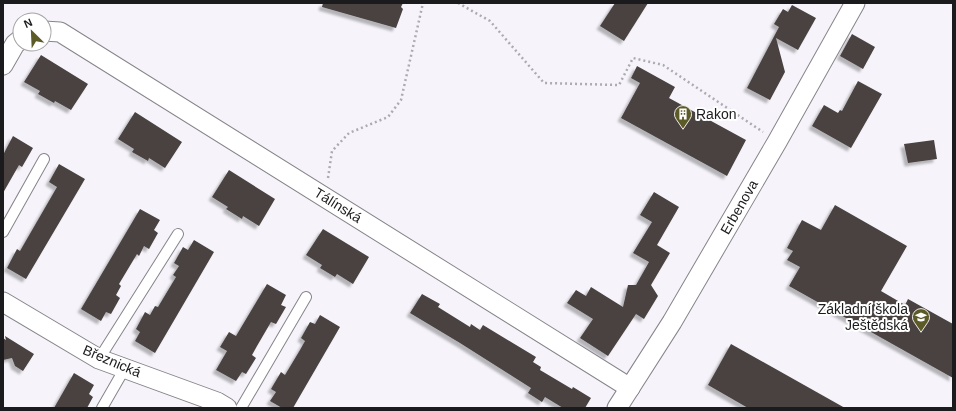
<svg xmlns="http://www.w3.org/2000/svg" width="956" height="411" font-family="Helvetica,sans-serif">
  <defs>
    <filter id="shadow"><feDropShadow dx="-3.5" dy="3.5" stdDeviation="1" flood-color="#0004"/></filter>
  </defs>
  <rect width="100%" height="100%" fill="#f6f4fa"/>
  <g fill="#484340" filter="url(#shadow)">
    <polygon points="323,3 403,3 401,7 403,9 396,28 322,7"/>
    <polygon points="615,3 648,3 624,41 600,26"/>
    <polygon points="792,5 816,18 798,50 776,38 785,72 770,100 747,88 779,27 774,24 783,9 788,12"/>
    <polygon points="852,34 875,47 863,69 840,56"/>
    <polygon points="41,55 88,84 71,110 55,101 54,103 38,94 40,91 24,82"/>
    <polygon points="637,66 675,87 669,98 746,140 727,176 621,118 640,83 631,78"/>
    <polygon points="858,81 882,94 851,148 812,126 824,105 838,113 840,110 842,111"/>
    <polygon points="135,112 182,142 165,168 149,158 148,161 132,152 134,149 118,139"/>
    <polygon points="13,136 33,148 22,167 19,165 3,193 3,155"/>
    <polygon points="934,140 937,159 908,163 904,144"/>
    <polygon points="59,164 85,179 26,279 7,268 17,249 20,251 57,187 49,182"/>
    <polygon points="229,170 275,199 259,226 243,216 242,219 226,209 228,207 212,197"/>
    <polygon points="654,192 679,207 657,245 670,253 651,285 658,296 644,319 636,314 608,356 580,338 593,319 567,303 576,290 586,296 591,287 623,307 628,285 636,285 649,262 633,253 652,222 640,215"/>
    <polygon points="835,205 907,246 881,291 905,305 908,299 953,324 953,378 789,286 800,267 787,260 793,251 787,248 802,220 821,230"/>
    <polygon points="140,209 160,220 154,230 158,233 149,249 144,246 139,256 137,254 119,284 121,286 116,295 120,298 111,314 106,312 101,321 81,309"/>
    <polygon points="323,229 369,257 353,284 337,274 335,277 320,268 322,265 306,255"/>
    <polygon points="194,240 214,252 155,353 135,341 140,332 136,329 145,312 150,315 155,306 158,307 176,277 173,275 179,266 174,263 183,247 188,250"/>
    <polygon points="267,284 286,295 281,305 286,307 276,324 271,322 257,346 252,355 256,358 246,374 242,372 236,381 216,370 227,351 220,347 229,332 236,336"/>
    <polygon points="422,294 440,304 438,307 470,327 471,324 480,330 483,325 536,357 533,362 541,367 540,370 572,389 573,387 591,398 585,408 563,408 545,397 542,402 528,393 531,388 460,343 410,313"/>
    <polygon points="320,315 340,327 293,408 282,408 270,401 276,392 271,389 281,372 285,375 300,350 305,341 301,338 310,322 315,324"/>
    <polygon points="5,336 34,354 23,371 15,366 12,358 3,360 3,338 6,340"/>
    <polygon points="731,344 845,408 748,408 708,385"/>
    <polygon points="74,373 94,385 89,394 93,397 87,408 54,408"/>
  </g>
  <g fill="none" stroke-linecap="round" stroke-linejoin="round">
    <g stroke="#87848a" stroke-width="12">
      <g id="service">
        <polyline points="3,232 44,159"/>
        <polyline points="99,359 178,234"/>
        <polyline points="102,408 125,368"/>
        <polyline points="241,408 306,297"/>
      </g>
    </g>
    <g stroke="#87848a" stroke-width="21">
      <g id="minor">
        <polyline points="44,31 60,32 630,388"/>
        <polyline points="3,65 15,44 20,40"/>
        <polyline points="3,302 99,359 217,402 227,408"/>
        <polyline points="617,408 672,322 777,142 855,3"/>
      </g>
    </g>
    <g stroke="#adabb0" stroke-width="2.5" stroke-dasharray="2 3" stroke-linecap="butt">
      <polyline points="458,3 490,21 544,83 619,85 633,58 663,65 763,132"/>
      <polyline points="328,178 332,151 349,133 388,117 401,100 423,3"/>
    </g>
    <use href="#service" stroke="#fff" stroke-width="10"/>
    <use href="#minor" stroke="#fff" stroke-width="19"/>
  </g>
  <defs>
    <g id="building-pin" transform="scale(0.9)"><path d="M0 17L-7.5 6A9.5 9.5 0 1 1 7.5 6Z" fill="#5c5b28" stroke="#fff"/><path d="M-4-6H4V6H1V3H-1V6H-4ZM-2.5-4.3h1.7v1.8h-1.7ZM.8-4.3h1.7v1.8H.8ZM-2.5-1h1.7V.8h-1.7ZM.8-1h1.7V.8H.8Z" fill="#fff"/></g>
    <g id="school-pin" transform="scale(0.9)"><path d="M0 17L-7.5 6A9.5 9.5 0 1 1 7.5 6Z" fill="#5c5b28" stroke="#fff"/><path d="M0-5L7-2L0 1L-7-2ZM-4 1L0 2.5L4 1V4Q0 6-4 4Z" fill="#fff"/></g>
  </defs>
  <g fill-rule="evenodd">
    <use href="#building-pin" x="683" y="114"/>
    <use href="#school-pin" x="921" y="317"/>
  </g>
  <g text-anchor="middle" stroke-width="4" stroke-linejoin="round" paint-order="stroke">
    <g font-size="14" fill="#1b1a1c" stroke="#fff" text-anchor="start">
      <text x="696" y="119">Rakon</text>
      <text x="908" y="314" text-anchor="end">Základní škola<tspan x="908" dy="16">Ještědská</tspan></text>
    </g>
    <g font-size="14" fill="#1b1a1c" stroke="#fff">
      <text transform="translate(338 205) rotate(32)" y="5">Tálínská</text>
      <text transform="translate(739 207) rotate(-60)" y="5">Erbenova</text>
      <text transform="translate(112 361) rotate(23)" y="5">Březnická</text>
    </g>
  </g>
  <rect width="956" height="411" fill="none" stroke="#1b1a1c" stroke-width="8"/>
  <g transform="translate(32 32) rotate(336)"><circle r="19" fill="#ffffff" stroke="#a4a3a4"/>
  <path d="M0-3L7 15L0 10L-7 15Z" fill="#5c5b28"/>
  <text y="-6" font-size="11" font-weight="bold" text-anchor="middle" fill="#1b1a1c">N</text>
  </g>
</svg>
